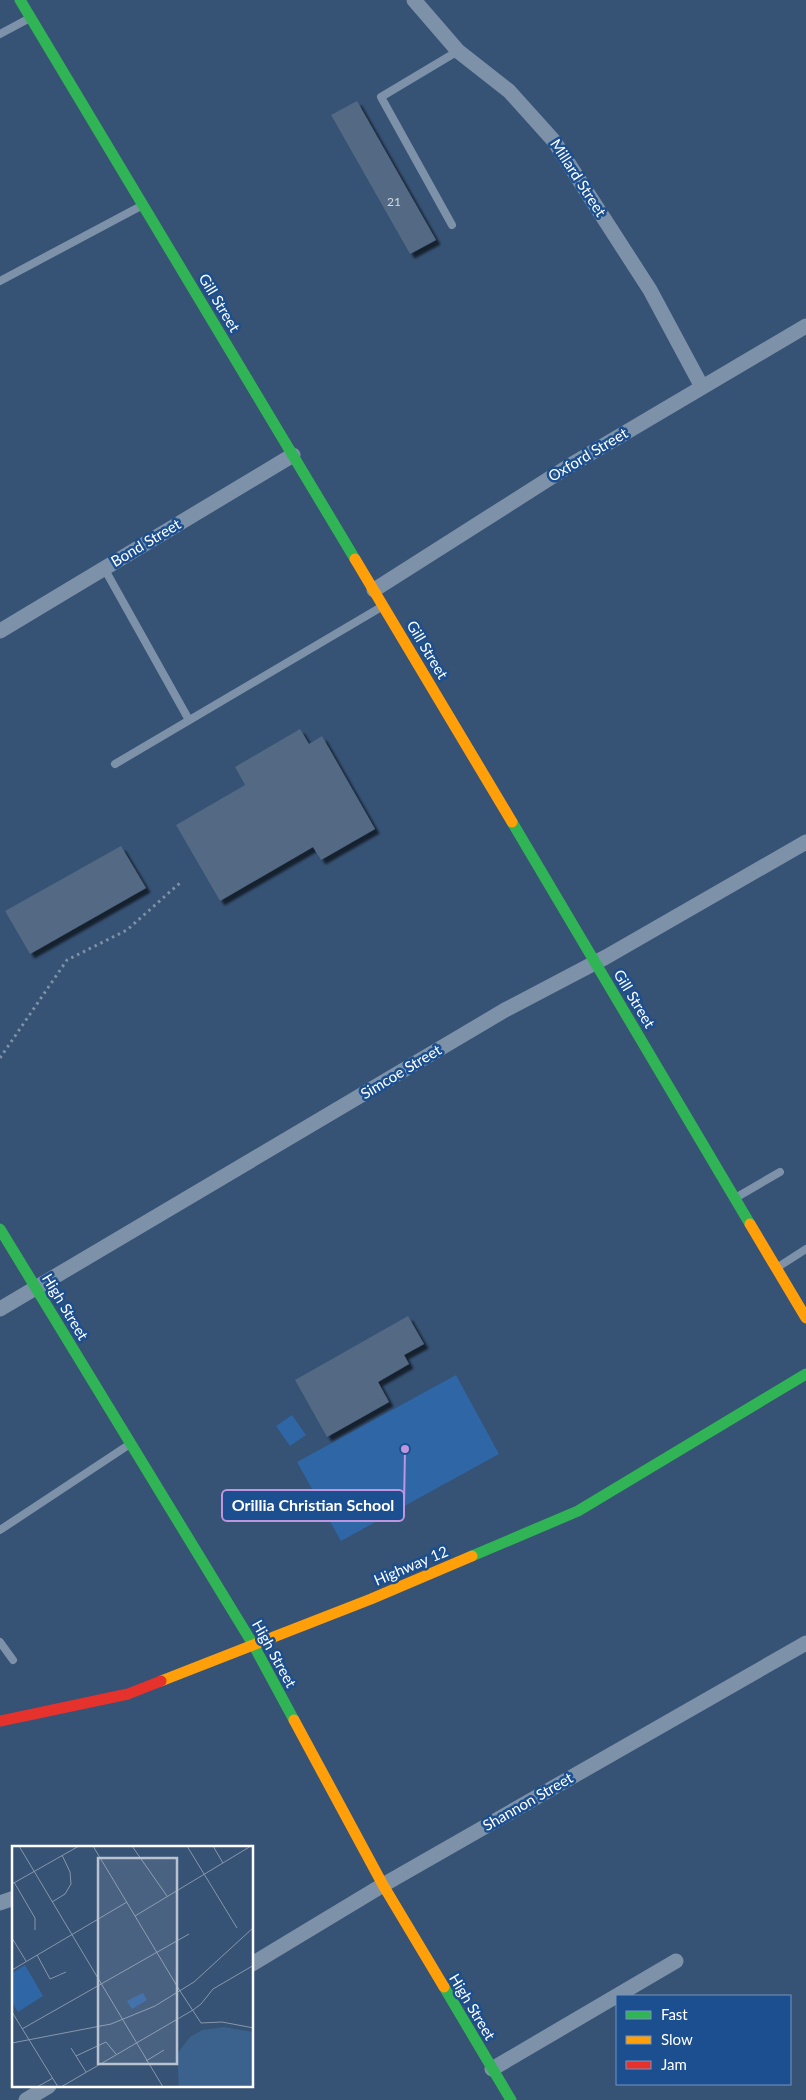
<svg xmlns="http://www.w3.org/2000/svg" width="806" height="2100" font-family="Lato,sans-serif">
  <defs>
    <filter id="shadow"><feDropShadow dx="4.5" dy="4.5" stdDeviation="1" flood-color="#0009"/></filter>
  </defs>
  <rect width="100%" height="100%" fill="#365274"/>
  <g fill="#2f66a5">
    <polygon points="456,1375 499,1454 341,1541 297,1462"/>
    <polygon points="292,1415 306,1435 290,1446 276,1426"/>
  </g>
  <g fill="#526984" filter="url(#shadow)">
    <polygon points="357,101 436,240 410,254 331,115"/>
    <polygon points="300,729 309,744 322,736 375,829 321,860 313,847 220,901 176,825 245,785 235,767"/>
    <polygon points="121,846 146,888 30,954 5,911"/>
    <polygon points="408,1316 424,1344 404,1355 409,1364 378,1382 389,1402 327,1437 295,1380"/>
  </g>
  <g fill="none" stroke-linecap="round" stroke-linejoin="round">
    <polyline stroke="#7d92a8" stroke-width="3" stroke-dasharray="2.5 4" stroke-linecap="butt" points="0,1058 67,960 127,930 181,882"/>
    <g stroke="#7d92a8" stroke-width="8">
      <polyline points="0,34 28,19"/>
      <polyline points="452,225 381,97 458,51"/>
      <polyline points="0,281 141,206"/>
      <polyline points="104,568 189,720"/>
      <polyline points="115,764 383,606"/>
      <polyline points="737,1197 780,1172"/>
      <polyline points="778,1267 806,1249"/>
      <polyline points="0,1530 130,1444"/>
      <polyline points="0,1642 13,1660"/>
    </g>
    <g stroke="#7d92a8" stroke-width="15">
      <polyline points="414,0 458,51 509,91 554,141 650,290 702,387"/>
      <polyline points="374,590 569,466 806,326"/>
      <polyline points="0,631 293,455"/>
      <polyline points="0,1309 505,1010 606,957 806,842"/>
      <polyline points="0,1903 14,1898"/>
      <polyline points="252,1964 383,1885 806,1643"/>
      <polyline points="492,2069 676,1961"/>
      <polyline points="26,2100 49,2086"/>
    </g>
    <g stroke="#30b455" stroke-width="11">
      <polyline points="20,0 355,559"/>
      <polyline points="512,822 750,1224"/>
      <polyline points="0,1229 254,1646 294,1720"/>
      <polyline points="472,1556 578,1511 806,1374"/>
      <polyline points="444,1987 511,2100"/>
    </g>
    <g stroke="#ff9f0a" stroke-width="11">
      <polyline points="355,559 512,822"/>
      <polyline points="750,1224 806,1318"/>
      <polyline points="161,1681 371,1599 472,1556"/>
      <polyline points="294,1720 383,1885 444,1987"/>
    </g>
    <polyline stroke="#e5322d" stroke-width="11" points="0,1721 128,1694 161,1681"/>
  </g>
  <g text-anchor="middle" stroke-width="5" stroke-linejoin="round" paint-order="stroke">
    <g font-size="12" fill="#d4dae0">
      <text x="394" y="206">21</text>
    </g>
    <g font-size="15" fill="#fff" stroke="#1b4f8f">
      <text transform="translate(578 178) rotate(57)" y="5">Millard Street</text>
      <text transform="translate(219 303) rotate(59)" y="5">Gill Street</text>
      <text transform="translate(588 455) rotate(-31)" y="5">Oxford Street</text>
      <text transform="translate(146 543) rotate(-31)" y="5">Bond Street</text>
      <text transform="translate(427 650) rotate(59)" y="5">Gill Street</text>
      <text transform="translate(634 999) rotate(59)" y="5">Gill Street</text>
      <text transform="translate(401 1072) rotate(-31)" y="5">Simcoe Street</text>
      <text transform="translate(65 1307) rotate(59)" y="5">High Street</text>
      <text transform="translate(411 1566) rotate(-23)" y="5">Highway 12</text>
      <text transform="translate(274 1654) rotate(61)" y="5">High Street</text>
      <text transform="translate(528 1802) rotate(-30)" y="5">Shannon Street</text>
      <text transform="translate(472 2007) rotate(59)" y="5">High Street</text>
    </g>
  </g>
  <g transform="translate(12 1846)">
    <rect width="241" height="241" fill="#365274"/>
    <path d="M13 119 31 150 6 166 0 156V127ZM131 147 135 154 120 163 115 155Z" fill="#2f66a5"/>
    <path d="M212 181 241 186V241H167L165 208 178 191 190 184Z" fill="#3b618d"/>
    <path fill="none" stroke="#8697ac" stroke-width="1" d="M7 0 151 241M81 0 168 145M120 0 155 50M175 0 225 82M201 0 211 17M2 36 23 72V84M0 38 67 0M40 56 53 48 59 38 58 26 50 9M123 70 239 0M0 92 14 115M25 109 38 133 54 126M0 124 115 56M168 145 189 177 210 176 242 182M0 166 46 241M10 183 177 88M0 197 99 178 143 160 182 136 242 81M59 202 74 226M64 210 94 196 104 208M134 215 152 204M25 241 41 232M49 241 181 164 189 158 201 143 242 119"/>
    <path fill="#b9c2ce" fill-opacity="0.15" stroke="#b9c2ce" stroke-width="2.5" d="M86 12H165V218H86Z"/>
    <rect width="241" height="241" fill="none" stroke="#fff" stroke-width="2.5"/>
  </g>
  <path fill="none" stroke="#bd96df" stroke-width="2" d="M405 1449L404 1506"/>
  <circle fill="#bd96df" stroke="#1b4f8f" stroke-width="2" cx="405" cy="1449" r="5"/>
  <rect fill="#1b4f8f" stroke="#bd96df" stroke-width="2" x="222" y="1490" width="182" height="31" rx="5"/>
  <g font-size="16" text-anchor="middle" font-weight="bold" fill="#fff">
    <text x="313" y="1511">Orillia Christian School</text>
  </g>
  <rect x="616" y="1995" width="175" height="90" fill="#1b4f8f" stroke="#7695bc"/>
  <rect x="626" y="2011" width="25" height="8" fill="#30b455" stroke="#7695bc"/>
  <text x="661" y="2020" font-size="15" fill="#ffffff">Fast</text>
  <rect x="626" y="2036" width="25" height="8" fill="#ff9f0a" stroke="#7695bc"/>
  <text x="661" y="2045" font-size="15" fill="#ffffff">Slow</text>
  <rect x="626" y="2061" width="25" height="8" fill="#e5322d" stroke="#7695bc"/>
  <text x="661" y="2070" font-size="15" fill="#ffffff">Jam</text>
</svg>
